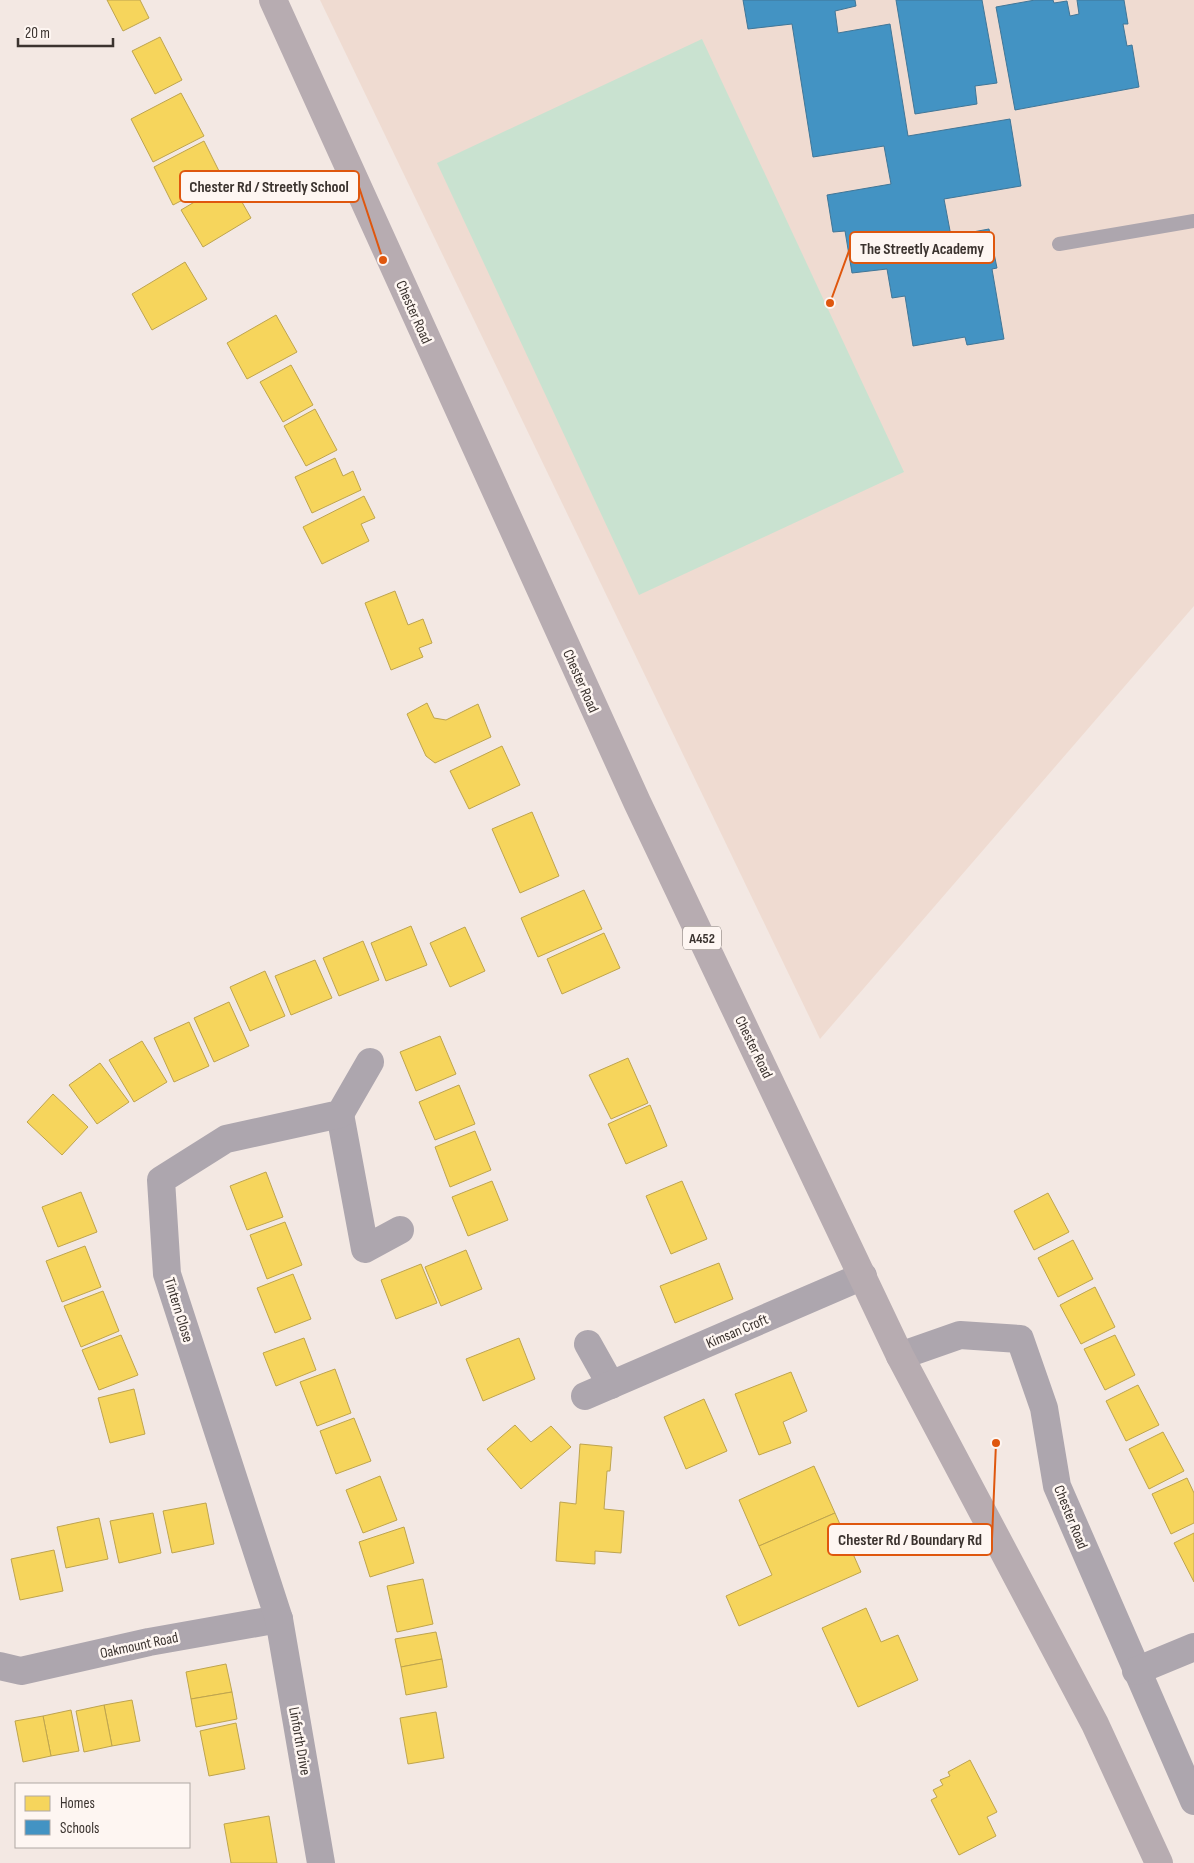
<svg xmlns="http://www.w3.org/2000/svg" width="1194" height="1863" font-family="'Sofia Sans Condensed',sans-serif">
  <rect width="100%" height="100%" fill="#f3e8e3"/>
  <polygon fill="#efdbd1" points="320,0 1194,0 1194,606 820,1039"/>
  <polygon fill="#c9e2d0" points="702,39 904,472 639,595 437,163"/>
  <g fill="#f6d55c" stroke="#bea44e">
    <polygon points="107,0 140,0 149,18 123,31"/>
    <polygon points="160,37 182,80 155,94 132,51"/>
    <polygon points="181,93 204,136 153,162 131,119"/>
    <polygon points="204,141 223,179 173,205 154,167"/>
    <polygon points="230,181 251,218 203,247 181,210"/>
    <polygon points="185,262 207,299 152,330 132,294"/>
    <polygon points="276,315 297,352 247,379 227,343"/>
    <polygon points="291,365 313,405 283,422 260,382"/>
    <polygon points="315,409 337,450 306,466 284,426"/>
    <polygon points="335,458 343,476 353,471 361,490 312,513 295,477"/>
    <polygon points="364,496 375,518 361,524 369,541 322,564 303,527"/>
    <polygon points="395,591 408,625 423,619 432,643 419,648 423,657 391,670 365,603"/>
    <polygon points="427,703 434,718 446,720 478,704 491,737 435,763 426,756 407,714"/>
    <polygon points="502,746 520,785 469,809 450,771"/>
    <polygon points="532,812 559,876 520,893 492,829"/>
    <polygon points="584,890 602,929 538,957 521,918"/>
    <polygon points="411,926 427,965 386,981 371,943"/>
    <polygon points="465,927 485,971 450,987 430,943"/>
    <polygon points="604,933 620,968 562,994 547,959"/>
    <polygon points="363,941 379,980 339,996 323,958"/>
    <polygon points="315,960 332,998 291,1015 275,976"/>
    <polygon points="265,971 285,1016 250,1031 230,987"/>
    <polygon points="229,1002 249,1046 214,1062 194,1018"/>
    <polygon points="189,1022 209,1066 174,1082 154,1038"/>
    <polygon points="440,1036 456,1074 416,1091 400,1052"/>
    <polygon points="142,1041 167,1082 134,1102 109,1060"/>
    <polygon points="628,1058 648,1103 611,1119 589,1075"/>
    <polygon points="100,1063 129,1102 97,1124 69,1085"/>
    <polygon points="459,1085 475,1124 435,1140 419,1102"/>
    <polygon points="53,1094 88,1127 62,1155 27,1122"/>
    <polygon points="650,1105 667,1146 626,1164 608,1124"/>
    <polygon points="475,1131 491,1170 450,1187 435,1147"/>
    <polygon points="266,1172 283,1217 247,1230 230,1186"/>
    <polygon points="492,1181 508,1220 468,1236 452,1197"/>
    <polygon points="682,1181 707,1239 671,1254 646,1196"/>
    <polygon points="81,1192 97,1232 58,1247 42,1207"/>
    <polygon points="1048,1193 1069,1232 1034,1250 1014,1211"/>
    <polygon points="285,1222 302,1265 267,1279 250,1235"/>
    <polygon points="1073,1240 1093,1279 1058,1297 1038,1258"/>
    <polygon points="85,1246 101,1287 62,1302 46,1261"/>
    <polygon points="466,1250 482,1289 441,1306 425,1267"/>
    <polygon points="719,1263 733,1299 675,1323 660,1286"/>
    <polygon points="421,1264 437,1303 396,1319 381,1280"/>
    <polygon points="293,1274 311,1319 275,1333 257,1288"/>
    <polygon points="1095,1287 1115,1327 1081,1344 1060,1305"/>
    <polygon points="103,1291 119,1331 81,1347 64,1306"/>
    <polygon points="121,1335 138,1375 99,1390 82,1350"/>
    <polygon points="1115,1335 1135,1375 1105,1390 1084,1349"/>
    <polygon points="304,1338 316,1370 276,1386 263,1353"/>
    <polygon points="519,1338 535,1379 483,1401 466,1359"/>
    <polygon points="335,1369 351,1413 317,1426 300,1382"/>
    <polygon points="791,1372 807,1411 783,1422 791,1443 759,1455 735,1394"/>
    <polygon points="1138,1385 1159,1425 1126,1441 1106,1401"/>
    <polygon points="134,1389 145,1434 110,1443 98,1398"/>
    <polygon points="704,1399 727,1451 686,1469 664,1417"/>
    <polygon points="354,1418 371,1461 336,1474 320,1431"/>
    <polygon points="515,1425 531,1442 551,1426 571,1447 521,1489 487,1449"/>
    <polygon points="1163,1432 1184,1471 1149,1489 1129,1449"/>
    <polygon points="580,1444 612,1447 610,1471 607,1471 604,1509 624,1511 621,1553 595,1551 595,1564 556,1561 560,1502 576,1504"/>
    <polygon points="814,1466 835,1513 759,1546 739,1500"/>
    <polygon points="380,1476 397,1520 363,1533 346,1490"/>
    <polygon points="1187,1478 1194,1493 1194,1523 1171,1534 1152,1494"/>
    <polygon points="206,1503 214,1544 172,1553 163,1511"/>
    <polygon points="153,1513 161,1553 119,1563 110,1521"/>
    <polygon points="835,1513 861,1572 739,1626 726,1596 772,1575 759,1546"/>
    <polygon points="99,1518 108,1559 66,1568 57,1527"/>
    <polygon points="404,1527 414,1563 370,1577 359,1542"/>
    <polygon points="1194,1533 1194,1582 1174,1543"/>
    <polygon points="54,1550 63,1591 20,1600 11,1559"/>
    <polygon points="423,1579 433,1624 397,1632 387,1586"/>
    <polygon points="866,1608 881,1642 898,1635 918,1680 858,1707 822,1628"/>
    <polygon points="436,1632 442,1659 401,1667 395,1639"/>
    <polygon points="442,1659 447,1687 406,1695 401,1667"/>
    <polygon points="226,1664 232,1692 191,1699 186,1672"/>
    <polygon points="232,1692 237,1719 196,1727 191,1699"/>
    <polygon points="132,1700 140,1741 112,1746 104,1705"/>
    <polygon points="104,1705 112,1746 84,1752 76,1711"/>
    <polygon points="71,1710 79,1751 51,1756 43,1716"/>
    <polygon points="436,1712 444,1758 408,1764 400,1718"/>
    <polygon points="43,1716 51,1756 23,1762 15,1721"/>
    <polygon points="236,1723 245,1769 209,1776 200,1731"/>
    <polygon points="970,1760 997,1812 987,1817 996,1836 959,1855 931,1800 937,1797 933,1790 943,1785 940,1780 950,1776 948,1772"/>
    <polygon points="269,1816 277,1863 231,1863 224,1824"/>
  </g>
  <g fill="#4393c3" stroke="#417697">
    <polygon points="743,0 855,0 856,6 835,11 838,33 890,24 908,136 1010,119 1021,186 944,199 951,236 989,229 997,268 992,269 1004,339 967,345 965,337 913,346 905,296 892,298 887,269 852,273 845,231 833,232 827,195 891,184 884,146 813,157 792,24 748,29"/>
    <polygon points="896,0 982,0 997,83 975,86 977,104 915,114"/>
    <polygon points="1035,0 1053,0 1054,3 1067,1 1070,16 1079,14 1077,0 1124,0 1128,24 1123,24 1127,46 1132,45 1139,87 1015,110 996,7"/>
  </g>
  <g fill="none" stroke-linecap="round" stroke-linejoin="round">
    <polyline stroke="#ada6ae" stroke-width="14" points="1059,244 1194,221"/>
    <g stroke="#ada6ae" stroke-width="28">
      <polyline points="340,1114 365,1249 400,1230"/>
      <polyline points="588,1344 611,1385"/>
      <polyline points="900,1356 960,1335 1020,1339 1044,1408 1057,1486 1194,1801"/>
      <polyline points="585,1396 863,1276"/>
      <polyline points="0,1666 21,1671 149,1642 279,1619"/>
      <polyline points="1136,1671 1194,1647"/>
      <polyline points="321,1863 279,1619 167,1274 161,1180 226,1139 340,1114 370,1062"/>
    </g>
    <polyline stroke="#b7acb1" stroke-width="28" points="273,0 637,802 900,1356 1095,1724 1159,1863"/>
  </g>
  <g text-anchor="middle" stroke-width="5" stroke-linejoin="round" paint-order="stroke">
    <rect fill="#fef6f2" stroke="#766e6a" stroke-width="1" x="683" y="926.5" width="38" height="23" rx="4"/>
    <g font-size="14" font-weight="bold" fill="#3b332f">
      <text x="702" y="943">A452</text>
    </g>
    <g font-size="15" fill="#3b332f" stroke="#fef6f2">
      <text transform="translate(414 312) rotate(66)" y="5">Chester Road</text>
      <text transform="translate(581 681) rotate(66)" y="5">Chester Road</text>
      <text transform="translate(754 1047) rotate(64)" y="5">Chester Road</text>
      <text transform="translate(179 1310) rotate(73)" y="5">Tintern Close</text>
      <text transform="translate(737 1331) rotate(-23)" y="5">Kimsan Croft</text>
      <text transform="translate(1071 1517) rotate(68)" y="5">Chester Road</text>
      <text transform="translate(139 1645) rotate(-12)" y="5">Oakmount Road</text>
      <text transform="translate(300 1741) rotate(80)" y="5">Linforth Drive</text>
    </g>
  </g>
  <path fill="none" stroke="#df570e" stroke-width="2" d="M383 260L359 187M830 303L850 248M996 1443L992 1539"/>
  <g fill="#df570e" stroke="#fef6f2" stroke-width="2">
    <circle cx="383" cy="260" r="5"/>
    <circle cx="830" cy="303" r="5"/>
    <circle cx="996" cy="1443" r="5"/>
  </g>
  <g fill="#fef6f2" stroke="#df570e" stroke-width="2">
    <rect x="180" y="171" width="179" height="31" rx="5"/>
    <rect x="850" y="232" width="144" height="31" rx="5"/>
    <rect x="828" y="1524" width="164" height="31" rx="5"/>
  </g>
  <g font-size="16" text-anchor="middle" font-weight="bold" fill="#3b332f">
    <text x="269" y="192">Chester Rd / Streetly School</text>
    <text x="922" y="254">The Streetly Academy</text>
    <text x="910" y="1545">Chester Rd / Boundary Rd</text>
  </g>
  <rect x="15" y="1783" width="175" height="65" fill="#fef6f2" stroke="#b0a8a4"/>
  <rect x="25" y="1796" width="25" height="15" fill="#f6d55c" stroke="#b0a8a4"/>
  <text x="60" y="1808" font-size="15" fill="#3b332f">Homes</text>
  <rect x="25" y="1820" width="25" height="15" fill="#4393c3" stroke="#b0a8a4"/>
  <text x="60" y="1833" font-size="15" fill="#3b332f">Schools</text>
  <path d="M18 38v8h95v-8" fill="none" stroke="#3b332f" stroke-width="2.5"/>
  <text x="25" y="38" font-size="15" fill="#3b332f" stroke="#fef6f2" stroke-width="4" paint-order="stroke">20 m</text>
</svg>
